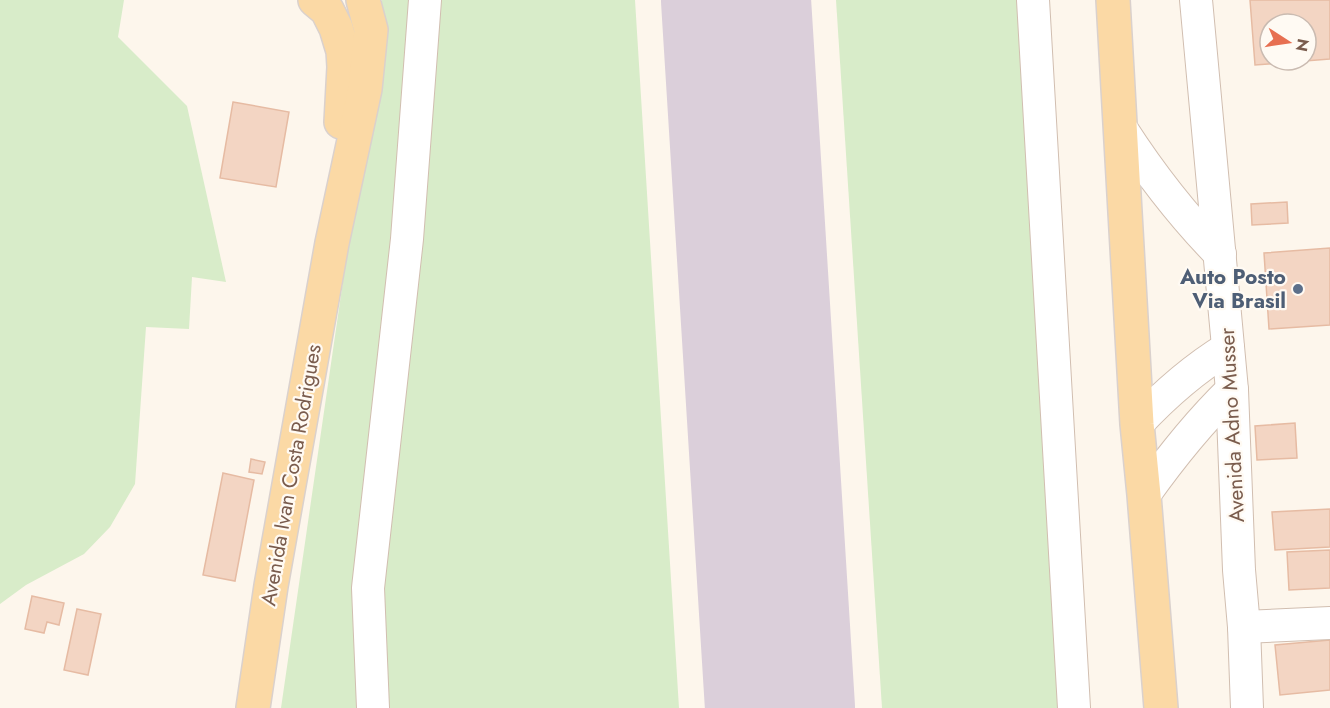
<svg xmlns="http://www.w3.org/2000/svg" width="1330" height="708" font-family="Jost,sans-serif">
  <rect width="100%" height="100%" fill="#fdf6ec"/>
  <g fill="#d8ecc9">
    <polygon points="0,0 124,0 118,37 187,106 226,282 192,277 189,329 146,327 135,484 110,527 84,554 26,585 0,604"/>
    <polygon points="382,0 635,0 679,708 281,708 362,150"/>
    <polygon points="836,0 1042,0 1090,708 882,708"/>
  </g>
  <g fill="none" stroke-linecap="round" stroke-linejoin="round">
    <polyline stroke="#dbcfda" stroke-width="150" points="736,0 780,708"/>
  </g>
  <g fill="#f3d5c3" stroke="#e6bba3" stroke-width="1.5" fill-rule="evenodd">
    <path d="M1250 0H1330V59L1255 65ZM1270 24H1306V60H1270Z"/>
    <polygon points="233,102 289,112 276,187 220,178"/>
    <polygon points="1287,202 1288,223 1252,225 1251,204"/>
    <polygon points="1330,248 1330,325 1269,329 1264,253"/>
    <polygon points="1295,423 1297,458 1257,460 1255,426"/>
    <polygon points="251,459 265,462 262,474 249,472"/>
    <polygon points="223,473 254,480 235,581 203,575"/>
    <polygon points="1330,509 1330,547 1275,550 1272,512"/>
    <polygon points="1330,550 1330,588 1289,590 1287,552"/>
    <polygon points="32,596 64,603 59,625 47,622 44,633 25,629"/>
    <polygon points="77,609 101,614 88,675 64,670"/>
    <polygon points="1330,640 1330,690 1280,695 1275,645"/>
  </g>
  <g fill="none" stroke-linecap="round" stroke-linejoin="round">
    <g stroke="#d1beb0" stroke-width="34">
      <g id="minor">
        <polyline points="1033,0 1074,708"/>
        <polyline points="1196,0 1232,390 1239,570 1244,627 1247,708"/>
        <path d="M1122 130C1151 175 1183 216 1220 254"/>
        <path d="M1137 424C1165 394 1192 370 1228 348"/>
        <path d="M1144 495C1171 457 1199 422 1232 390"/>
        <polyline points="1244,627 1330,623"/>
        <polyline points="373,708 368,588 407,239 425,0"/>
      </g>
    </g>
    <g stroke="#dad1cd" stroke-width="36">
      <g id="major">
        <polyline points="315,0 327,10 336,28 343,51 344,67 341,122"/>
        <polyline points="1113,0 1137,424 1144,495 1161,708"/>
        <polyline points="253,708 271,586 332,243 365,89 371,30 363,0"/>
      </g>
    </g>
    <use href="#minor" stroke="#fff" stroke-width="32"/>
    <use href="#major" stroke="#fbd9a5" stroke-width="33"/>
  </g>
  <circle fill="#5c6f8a" stroke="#fffaf3" stroke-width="2" cx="1298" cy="289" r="6"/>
  <g text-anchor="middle" stroke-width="4.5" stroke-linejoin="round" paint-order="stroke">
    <g font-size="21" font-weight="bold" fill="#4e5e75" stroke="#fffaf3" text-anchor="end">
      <text x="1286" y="284">Auto Posto<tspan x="1286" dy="24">Via Brasil</tspan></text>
    </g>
    <g font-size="21" fill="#7a5c4d" stroke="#fffaf3">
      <text transform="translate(1232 425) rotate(-93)" y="7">Avenida Adno Musser</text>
      <text transform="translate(291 475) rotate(-80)" y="7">Avenida Ivan Costa Rodrigues</text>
    </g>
  </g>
  <g transform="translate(1288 42) rotate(102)"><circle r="28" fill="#fffaf3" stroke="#cabbb1" stroke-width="1.5"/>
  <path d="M0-4.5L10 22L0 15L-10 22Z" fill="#e76f51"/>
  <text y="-9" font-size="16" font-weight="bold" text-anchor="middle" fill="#7a5c4d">N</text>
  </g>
</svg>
